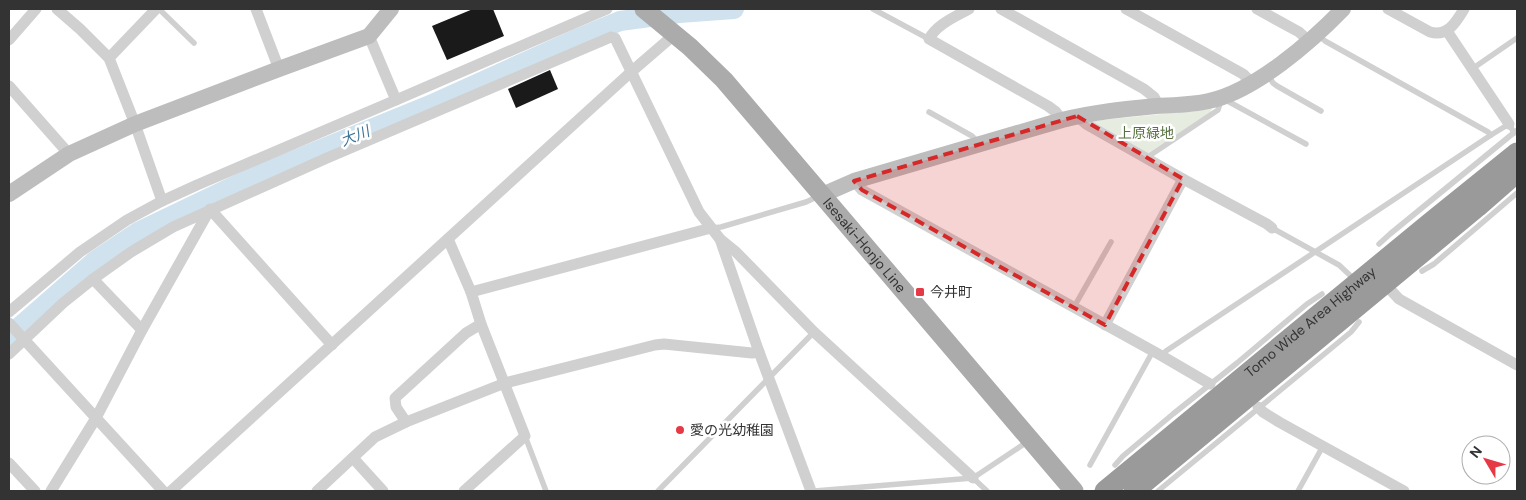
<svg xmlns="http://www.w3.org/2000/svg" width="1526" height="500" font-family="'DM Sans','Noto Sans JP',sans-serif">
  <rect width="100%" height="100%" fill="#fff"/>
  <polygon fill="#e6ecdf" points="1212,109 1210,113 1148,153 1092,121"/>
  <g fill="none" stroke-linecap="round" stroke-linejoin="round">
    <polyline stroke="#cfe2ee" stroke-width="20" points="9,336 96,260 138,232 253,177 430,105 574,40 620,21 679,13 734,9"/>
  </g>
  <g fill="#1a1a1a">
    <polygon points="473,9 493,9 504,36 447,60 432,26"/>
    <polygon points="550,70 558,89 516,108 508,89"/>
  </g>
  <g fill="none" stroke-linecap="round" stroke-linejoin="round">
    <g stroke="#d0d0d0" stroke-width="5.5">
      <polyline points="159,9 194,43"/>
      <polyline points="873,9 929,39"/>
      <polyline points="1319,36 1325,41 1488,132 1491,135"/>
      <polyline points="1472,69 1517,38"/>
      <polyline points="1268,75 1273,83 1277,86 1321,111"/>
      <polyline points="929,112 972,136 978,142"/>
      <polyline points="1146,158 1218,110 1222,98 1306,144"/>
      <polyline points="711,228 721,227 806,202 819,196"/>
      <polyline points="1272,228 1339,265 1355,280"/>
      <polyline points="1379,244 1390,234 1516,131"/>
      <polyline points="1422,271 1434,264 1517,193"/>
      <polyline points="1074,307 1111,242"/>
      <polyline points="1162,356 1166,351 1491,135 1509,124 1514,133"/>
      <polyline points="525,436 546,491"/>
      <polyline points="1090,465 1153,351"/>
      <polyline points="1115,465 1123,456 1173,414 1237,363 1307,304 1322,294"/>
      <polyline points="973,478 987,491"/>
      <polyline points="658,491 814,332"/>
      <polyline points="814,491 973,478 1027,442"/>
      <polyline points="1158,491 1351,332 1359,322"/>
      <polyline points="1298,491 1323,446"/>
    </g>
    <g stroke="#d0d0d0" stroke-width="11">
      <polyline points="57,9 80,29 109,58 135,124 162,201"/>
      <polyline points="256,9 279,69"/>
      <path d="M969 9C955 17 937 24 929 39L1048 106 1056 112 1062 120"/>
      <polyline points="1001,9 1144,89 1154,97 1159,106"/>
      <polyline points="1126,9 1243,74 1252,83"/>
      <polyline points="1257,9 1299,32 1309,41"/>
      <path d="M1388 9 1430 32C1448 37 1456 22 1464 9"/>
      <polyline points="1447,31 1509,124"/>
      <polyline points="9,40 36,9"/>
      <polyline points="109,58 156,9"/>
      <polyline points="9,86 69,154"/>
      <polyline points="396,100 607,9"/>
      <polyline points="1077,116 1086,124 1183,179 1267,224 1272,228"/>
      <polyline points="854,181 862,190 1162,356 1210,384"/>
      <polyline points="448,239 471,292 481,324 525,436 464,491"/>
      <polyline points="720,239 759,352 811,491"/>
      <polyline points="93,279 142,330"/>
      <polyline points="1385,284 1399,299 1517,365"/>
      <polyline points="471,292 711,228"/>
      <polyline points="9,312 80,252 127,220 162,201 197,185 396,100 369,36"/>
      <polyline points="9,323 163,491"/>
      <polyline points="1105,325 1183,179"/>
      <polyline points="9,354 63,303 93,279 131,252 173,227 327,158 611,37 615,38 699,212 720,239 736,252 814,332 973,478"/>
      <polyline points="1258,407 1263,412 1279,422 1404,491"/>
      <polyline points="406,422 396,407 395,398 466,333 481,324"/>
      <polyline points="353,458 383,491"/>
      <polyline points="9,463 35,491"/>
      <polyline points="51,491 96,418 142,330 210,209 332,345"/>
      <polyline points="171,491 631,72 675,34"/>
      <polyline points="317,491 375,437 406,422 505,383 655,345 664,344 752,353 759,352"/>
    </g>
    <g stroke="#bdbdbd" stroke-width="16">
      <polyline points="9,194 69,154 135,124 279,69 369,36 391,9"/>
      <path d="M822 195 854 181 1062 120C1094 112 1124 109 1156 106 1174 105 1192 105 1209 101 1255 91 1311 42 1343 9"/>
    </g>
    <path stroke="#ababab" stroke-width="19" id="s1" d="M644 9 690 47 724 80 1074 491"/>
    <g stroke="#9a9a9a" stroke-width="21">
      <path id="s2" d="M1105 491 1430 223 1517 153"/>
      <polyline points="1134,491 1477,207 1517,172"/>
    </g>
  </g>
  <path fill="#d62828" fill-opacity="0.2" stroke="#d62828" stroke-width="4" stroke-dasharray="10 6" stroke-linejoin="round" d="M1077 116 1183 179 1105 325 862 190 854 181Z"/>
  <g fill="#e63946" stroke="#fff" stroke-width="2">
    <rect x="915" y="287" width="10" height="10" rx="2.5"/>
    <circle cx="680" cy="430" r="5"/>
  </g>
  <g text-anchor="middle" stroke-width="5" stroke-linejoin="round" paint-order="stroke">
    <g font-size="14" fill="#56703f" stroke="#fff">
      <text x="1146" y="138">上原緑地</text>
    </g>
    <g font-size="14" fill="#333" stroke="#fff">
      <text dy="5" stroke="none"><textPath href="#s1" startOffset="324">Isesaki-Honjo Line</textPath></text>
      <text dy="5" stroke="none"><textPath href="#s2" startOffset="266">Tomo Wide Area Highway</textPath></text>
    </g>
    <g font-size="14" fill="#333" stroke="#fff" text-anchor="start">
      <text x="930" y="297">今井町</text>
      <text x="690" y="435">愛の光幼稚園</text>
    </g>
    <g font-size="15" font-style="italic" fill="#3f7597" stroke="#fff">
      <text transform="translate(355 136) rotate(-22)" y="5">大川</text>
    </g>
  </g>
  <rect width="1526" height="500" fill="none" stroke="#333333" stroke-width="20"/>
  <g transform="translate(1486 460) rotate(308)"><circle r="24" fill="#ffffff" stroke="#adadad"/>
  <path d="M0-4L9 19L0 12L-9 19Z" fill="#e63946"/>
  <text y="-8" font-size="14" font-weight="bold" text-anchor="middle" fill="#333333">N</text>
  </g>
</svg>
